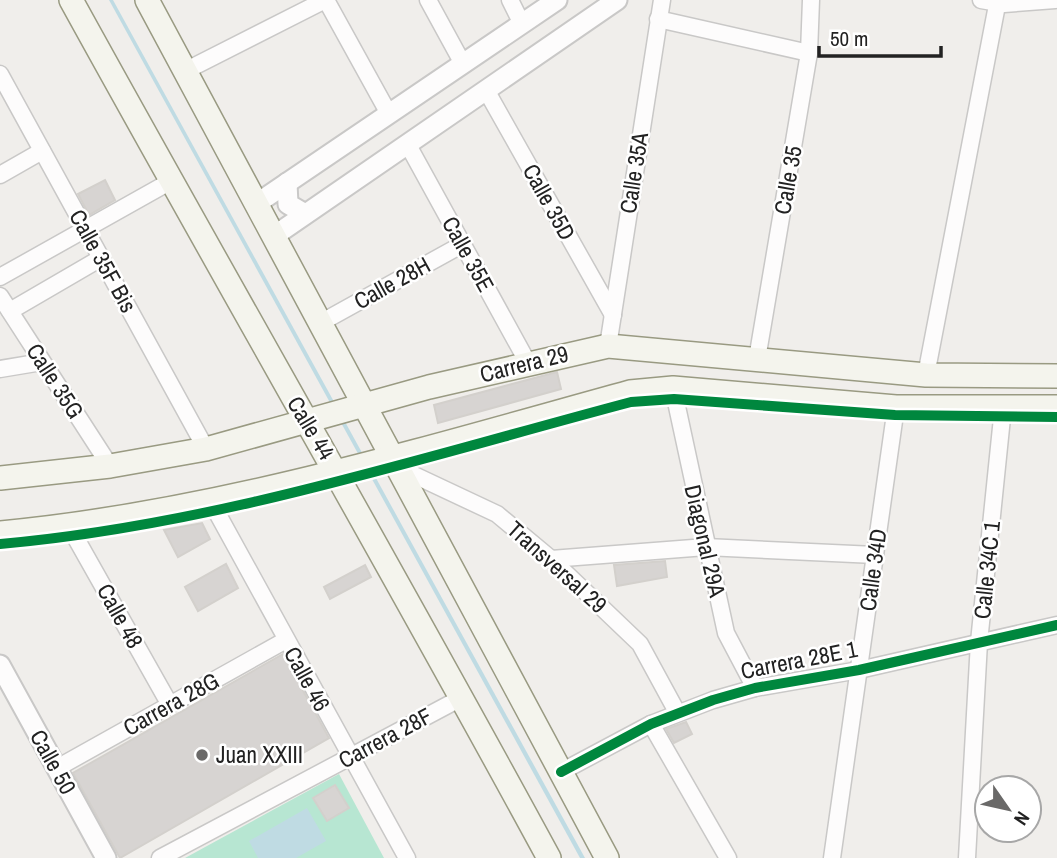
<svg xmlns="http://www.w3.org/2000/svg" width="1057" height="858" font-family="'Archivo Narrow',sans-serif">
  <rect width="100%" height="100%" fill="#f0eeeb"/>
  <polygon fill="#b7e6d2" points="339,774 384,858 185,858"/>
  <g fill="#bfdbe3">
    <polygon points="109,0 113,0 585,858 580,858"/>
    <polygon points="307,808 326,841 296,858 258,858 249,841"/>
  </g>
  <g fill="#d7d4d2" stroke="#d3d0cc" stroke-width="2">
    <polygon points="105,180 115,200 89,215 78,194"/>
    <polygon points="557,372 561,389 438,423 434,405"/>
    <polygon points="202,523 210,539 178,557 164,530"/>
    <polygon points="665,561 667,577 617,586 614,565"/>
    <polygon points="226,564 238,588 198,611 185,587"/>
    <polygon points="365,565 371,577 330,599 324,587"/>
    <polygon points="283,654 329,738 120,858 73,773"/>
    <polygon points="686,722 692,734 674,743 666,729"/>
    <polygon points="335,785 349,808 327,821 313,798"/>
  </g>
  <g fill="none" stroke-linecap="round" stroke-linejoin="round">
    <g stroke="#c9c8c7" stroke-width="19">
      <g id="minor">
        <polyline points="326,0 389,114"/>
        <polyline points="428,0 463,64"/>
        <polyline points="510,0 522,24"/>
        <polyline points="981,0 1004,4 1055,0"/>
        <polyline points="658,19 809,53"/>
        <polyline points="185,71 325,0"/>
        <polyline points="0,74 206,449"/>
        <polyline points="486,90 613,315"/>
        <polyline points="408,145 528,363"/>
        <polyline points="0,175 42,151"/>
        <polyline points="0,277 171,181"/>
        <polyline points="0,296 110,466"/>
        <polyline points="10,311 101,258"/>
        <polyline points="322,322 463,244"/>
        <polyline points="608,346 662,0"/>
        <polyline points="757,359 809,53 811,0"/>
        <polyline points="0,369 42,362"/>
        <polyline points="926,375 998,0"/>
        <polyline points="673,388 726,633 755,688"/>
        <polyline points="397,467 497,514 551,559 640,644 677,712"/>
        <polyline points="210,500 407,858"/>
        <polyline points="69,526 170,705"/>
        <polyline points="551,559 706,547 875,555"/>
        <polyline points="651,724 728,858"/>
        <polyline points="57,768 286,640"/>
        <polyline points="561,772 651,724 713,700 755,688 859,670 1057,625"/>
        <polyline points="160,858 461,698"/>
        <polyline points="832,858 896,407"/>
        <polyline points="967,858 979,642 1003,408"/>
      </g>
    </g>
    <g stroke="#c9c8c7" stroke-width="23">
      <g id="tertiary">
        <polyline points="287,183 288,204 305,214"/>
        <polyline points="256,204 557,0"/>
        <polyline points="274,236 617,0"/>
        <polyline points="0,665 106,858"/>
      </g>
    </g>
    <g stroke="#999a82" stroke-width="26">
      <g id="secondary">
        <path d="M71 0C229 287 393 570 549 858"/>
        <polyline points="147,0 607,858"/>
        <polyline points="0,478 110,466 206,449 429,387 608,346 926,375 1057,376"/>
        <path d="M0 533C214 513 423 449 630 392L673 388 896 407H1057"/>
      </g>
    </g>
    <use href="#minor" stroke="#fdfcfc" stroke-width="16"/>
    <use href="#tertiary" stroke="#fdfcfc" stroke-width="19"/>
    <use href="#secondary" stroke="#f4f4ed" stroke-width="23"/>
    <g stroke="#fff" stroke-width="15">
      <g id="cycleway">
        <path d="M0 544C215 525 423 457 631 402L674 399 895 415 1057 417"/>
        <polyline points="561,772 651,724 713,700 755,688 859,670 1057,625"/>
      </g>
    </g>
    <use href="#cycleway" stroke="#00873e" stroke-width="10"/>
  </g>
  <circle fill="#6a6968" stroke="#fff" stroke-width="2.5" cx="202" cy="755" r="7"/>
  <g text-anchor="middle" stroke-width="5" stroke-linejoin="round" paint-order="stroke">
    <g font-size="23" fill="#222" stroke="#fff">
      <text transform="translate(634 173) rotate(-81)" y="8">Calle 35A</text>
      <text transform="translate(788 180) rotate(-80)" y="8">Calle 35</text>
      <text transform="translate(549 202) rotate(61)" y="8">Calle 35D</text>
      <text transform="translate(468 254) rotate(61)" y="8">Calle 35E</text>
      <text transform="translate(103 261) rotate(61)" y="8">Calle 35F Bis</text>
      <text transform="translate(392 283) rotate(-29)" y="8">Calle 28H</text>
      <text transform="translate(524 364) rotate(-14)" y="8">Carrera 29</text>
      <text transform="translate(55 381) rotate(57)" y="8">Calle 35G</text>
      <text transform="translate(311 428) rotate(59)" y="8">Calle 44</text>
      <text transform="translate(705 541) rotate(77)" y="8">Diagonal 29A</text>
      <text transform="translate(557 567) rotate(42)" y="8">Transversal 29</text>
      <text transform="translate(873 570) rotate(-82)" y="8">Calle 34D</text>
      <text transform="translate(987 570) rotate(-84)" y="8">Calle 34C 1</text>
      <text transform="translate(120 616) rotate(61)" y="8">Calle 48</text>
      <text transform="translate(799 660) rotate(-11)" y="8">Carrera 28E 1</text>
      <text transform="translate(307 679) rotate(61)" y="8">Calle 46</text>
      <text transform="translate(171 704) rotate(-29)" y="8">Carrera 28G</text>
      <text transform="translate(385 738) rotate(-28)" y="8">Carrera 28F</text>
      <text transform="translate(53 762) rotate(61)" y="8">Calle 50</text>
    </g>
    <g font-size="23" fill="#222" stroke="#fff" text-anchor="start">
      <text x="216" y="763">Juan XXIII</text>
    </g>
  </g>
  <g transform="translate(1008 809) rotate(124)"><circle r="33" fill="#ffffff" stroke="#a7a7a7" stroke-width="2"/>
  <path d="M0-5L12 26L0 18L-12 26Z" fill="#6a6968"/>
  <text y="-10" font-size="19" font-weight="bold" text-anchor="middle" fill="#222222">N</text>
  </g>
  <path d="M819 46v10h122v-10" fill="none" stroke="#222222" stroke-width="3.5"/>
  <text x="830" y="46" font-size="21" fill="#222222" stroke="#ffffff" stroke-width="5" paint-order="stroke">50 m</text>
</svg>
